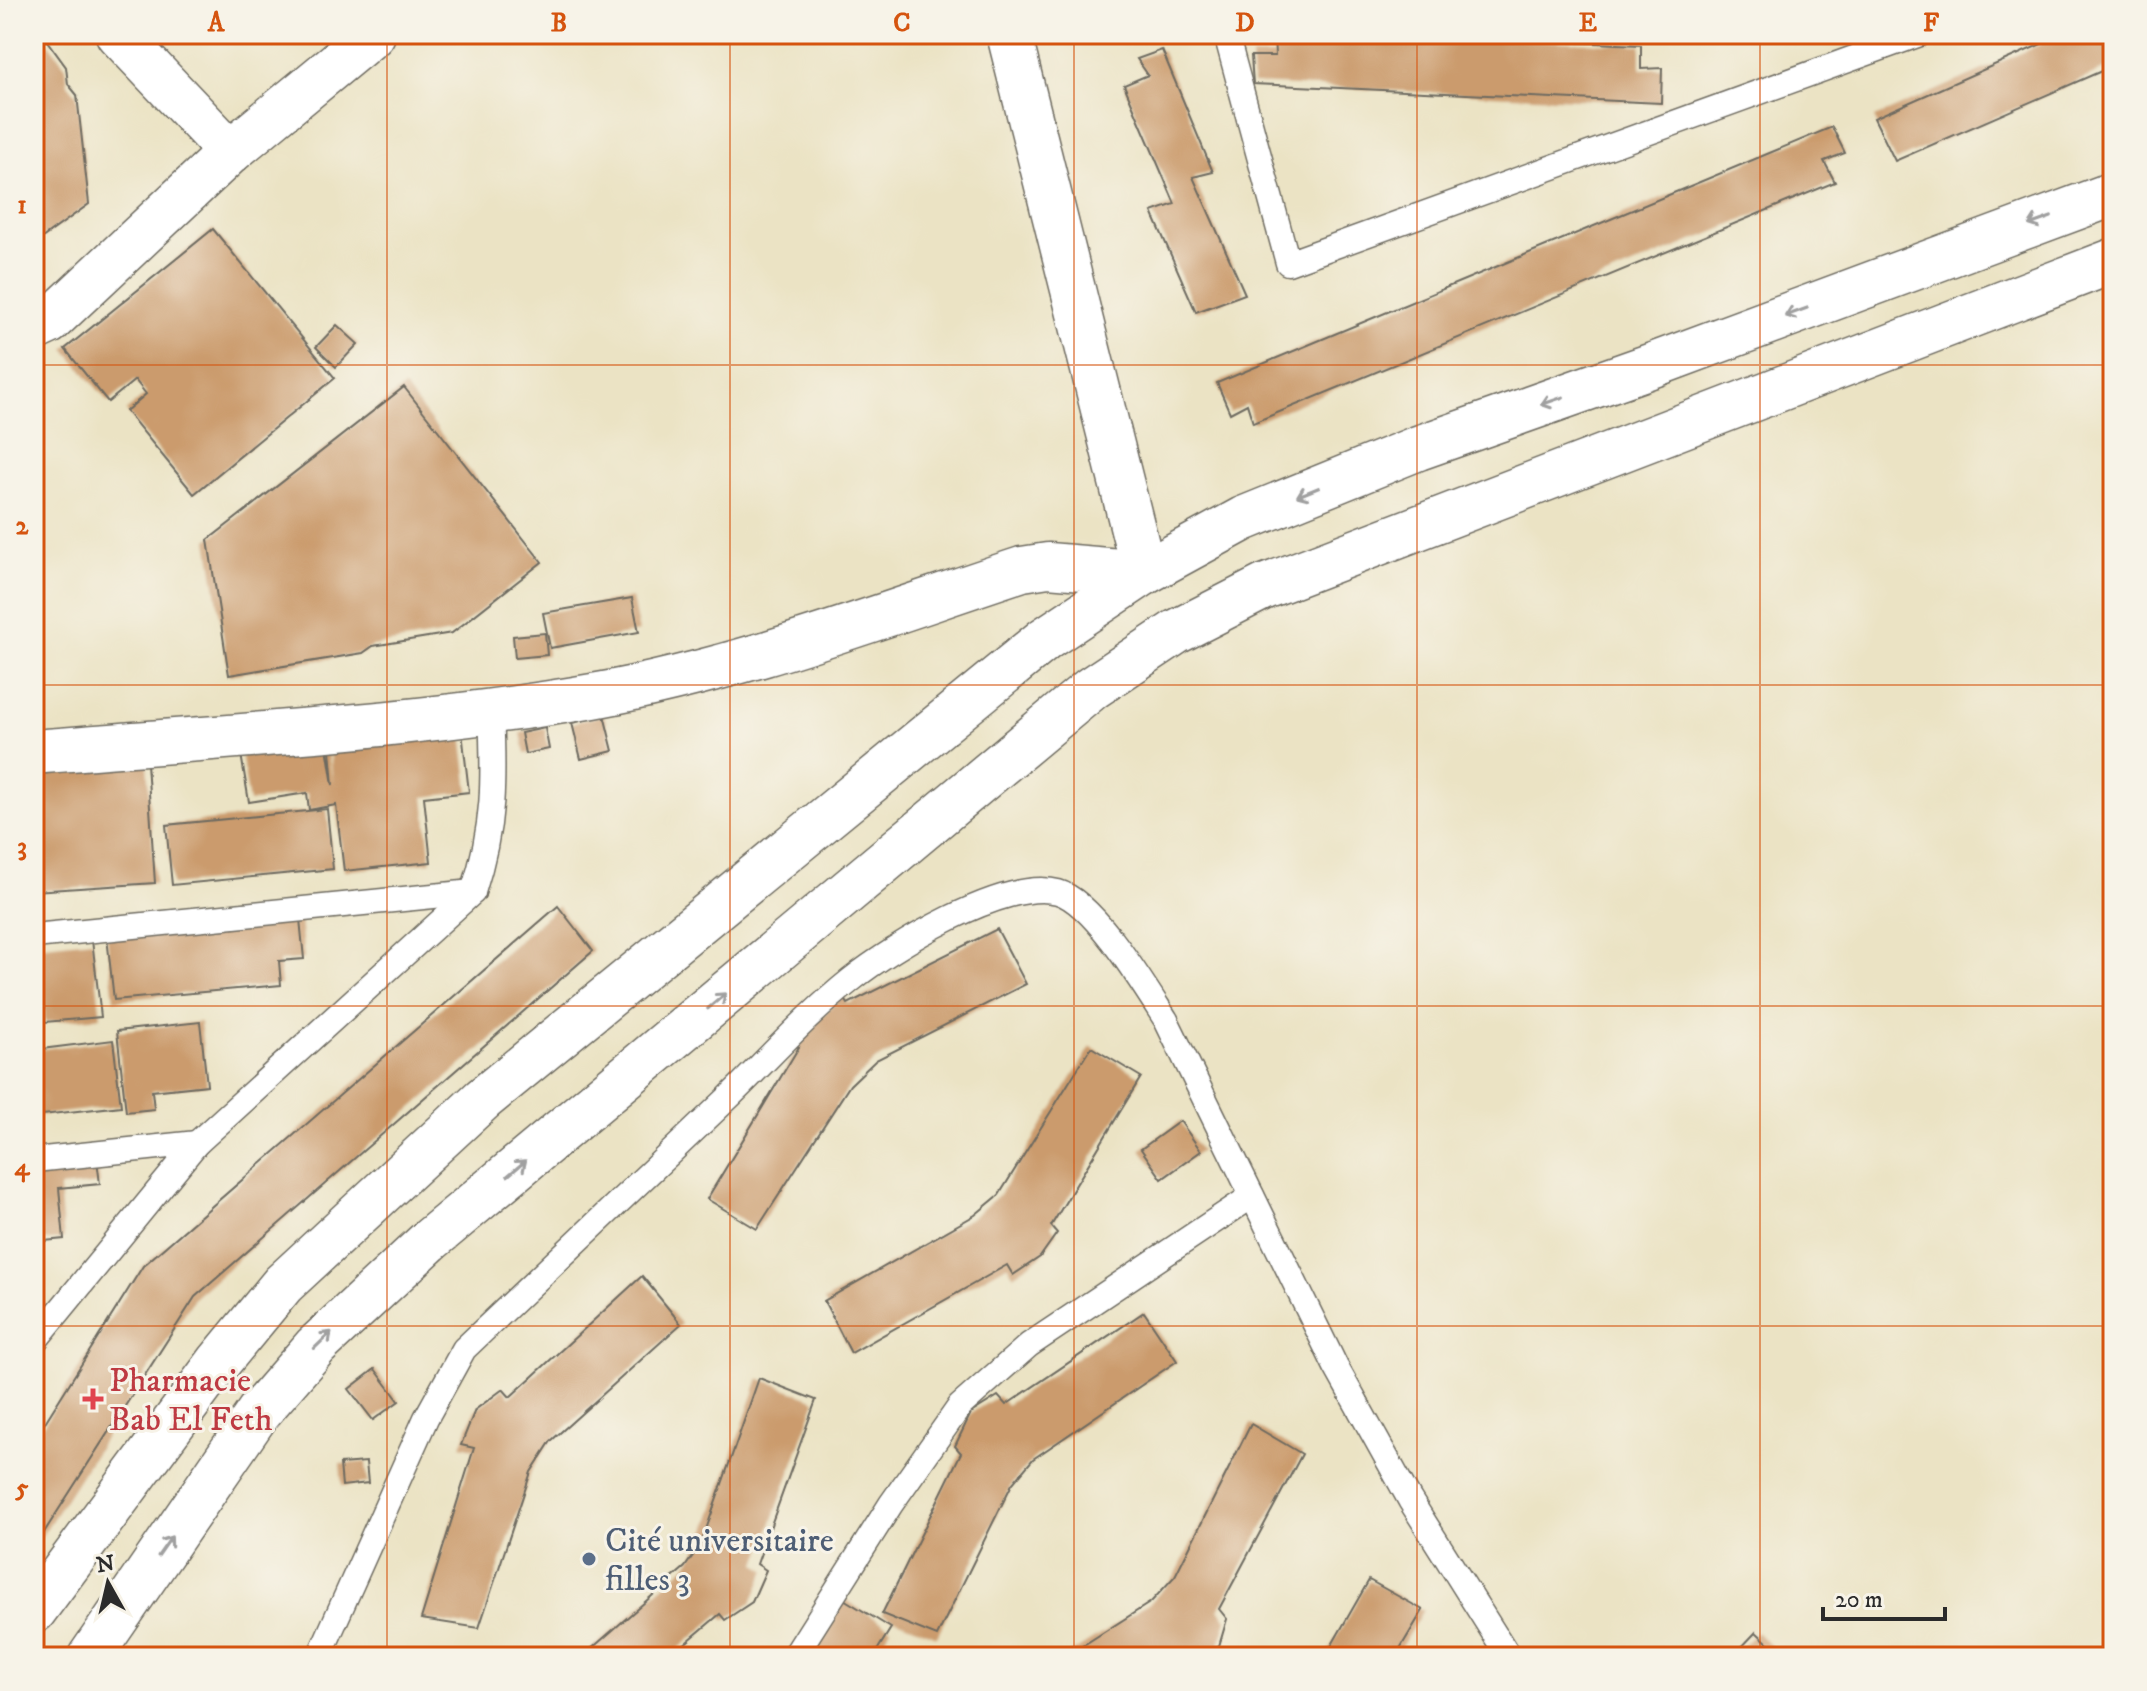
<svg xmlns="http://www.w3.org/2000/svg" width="2147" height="1691" font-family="'IM FELL DW Pica',serif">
  <rect width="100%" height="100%" fill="#f7f3e8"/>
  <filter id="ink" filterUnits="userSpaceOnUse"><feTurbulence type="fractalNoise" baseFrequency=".0125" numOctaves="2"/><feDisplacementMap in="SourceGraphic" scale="16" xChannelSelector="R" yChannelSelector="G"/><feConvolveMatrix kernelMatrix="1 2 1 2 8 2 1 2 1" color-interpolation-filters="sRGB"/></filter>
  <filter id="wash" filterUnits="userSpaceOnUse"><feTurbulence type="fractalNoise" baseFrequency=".006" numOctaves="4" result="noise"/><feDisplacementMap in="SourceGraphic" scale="32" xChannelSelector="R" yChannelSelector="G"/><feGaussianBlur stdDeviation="1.8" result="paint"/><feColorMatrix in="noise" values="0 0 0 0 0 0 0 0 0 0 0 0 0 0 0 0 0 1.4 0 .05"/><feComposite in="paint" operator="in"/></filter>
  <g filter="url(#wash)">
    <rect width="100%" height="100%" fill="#ebe3c4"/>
    <g id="blocks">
      <g fill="#cb9b6d">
        <polygon points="34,34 42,34 66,67 68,84 77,95 89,204 42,238 34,239"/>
        <polygon points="1274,34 1371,34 1641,45 1641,69 1662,68 1661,103 1253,84 1251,56 1275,56"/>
        <polygon points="2064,34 2113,34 2113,66 1895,161 1874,118"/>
        <polygon points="1162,50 1213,172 1193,177 1245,294 1196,312 1152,212 1175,204 1124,85 1148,75 1137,59"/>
        <polygon points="1832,127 1845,153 1824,161 1835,182 1253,423 1247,404 1230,413 1217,383"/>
        <polygon points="213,229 335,378 194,494 126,411 146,394 135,380 108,402 65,349"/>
        <polygon points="337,325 358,344 336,367 316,347"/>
        <polygon points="404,387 542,562 452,633 373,646 363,653 229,675 208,540"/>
        <polygon points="632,598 639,632 550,648 543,613"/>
        <polygon points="545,633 547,655 515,658 513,636"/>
        <polygon points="604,715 613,751 581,759 572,723"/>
        <polygon points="461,723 469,792 424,797 431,862 344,871 336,805 309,810 307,793 249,802 240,748 325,734 333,785 329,738"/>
        <polygon points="545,728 549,749 525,754 521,733"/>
        <polygon points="146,748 155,883 34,891 34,757"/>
        <polygon points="327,809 333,869 172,885 166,825"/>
        <polygon points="558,906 593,951 195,1297 34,1548 34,1440 143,1266"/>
        <polygon points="300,919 304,959 279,961 281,985 114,1000 107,937"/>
        <polygon points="997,929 1026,984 876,1060 850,1085 757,1229 707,1199 799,1047 790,1045 843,996 848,1004"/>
        <polygon points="92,940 101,1017 45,1022 44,1009 34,1011 34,946"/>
        <polygon points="200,1022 207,1085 152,1091 154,1109 126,1112 117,1031"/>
        <polygon points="113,1040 121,1106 34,1116 34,1050"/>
        <polygon points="1091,1047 1141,1077 1051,1226 1057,1233 1040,1257 1013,1275 1007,1265 851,1353 824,1301 975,1215 999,1195"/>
        <polygon points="1180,1121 1201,1151 1162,1179 1141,1149"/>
        <polygon points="97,1160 100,1184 59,1188 64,1239 34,1242 34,1167"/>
        <polygon points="642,1276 681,1324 551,1441 531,1472 479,1628 421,1619 474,1448 461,1445 475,1410 503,1389 510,1397"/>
        <polygon points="1144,1312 1177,1361 1033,1459 1012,1484 937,1636 882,1614 961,1453 955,1446 971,1413 998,1396 1006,1405"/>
        <polygon points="375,1369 399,1401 373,1420 349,1389"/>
        <polygon points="759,1378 816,1400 757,1564 766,1570 752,1602 725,1620 720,1614 669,1657 582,1657 685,1567 701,1544"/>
        <polygon points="1251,1424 1302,1454 1219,1609 1227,1619 1219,1646 1200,1657 1065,1657 1151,1602 1175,1576"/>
        <polygon points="366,1462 368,1483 342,1486 340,1464"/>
        <polygon points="1369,1580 1423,1610 1395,1657 1325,1657"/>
        <polygon points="842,1598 891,1628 873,1657 806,1657"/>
        <polygon points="1756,1632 1783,1657 1740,1657 1736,1653"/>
      </g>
    </g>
  </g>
  <g filter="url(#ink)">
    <use href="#blocks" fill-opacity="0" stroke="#6e6b61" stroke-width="2"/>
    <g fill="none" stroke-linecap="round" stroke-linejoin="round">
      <g stroke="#6e6b61" stroke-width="27">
        <g id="service">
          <polyline points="1226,34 1288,263 1920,34"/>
          <polyline points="34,936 473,892"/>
          <polyline points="34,1160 197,1143"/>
          <path d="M34 1342 197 1143 473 892C495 825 494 779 491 709"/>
          <path d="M319 1657 426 1418 464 1349C552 1265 640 1181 728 1098 768 1059 807 1015 851 980 891 948 1005 877 1058 892 1094 902 1146 989 1166 1020L1336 1367 1410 1500 1509 1657"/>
          <polyline points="794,1657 891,1504 960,1406 1029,1345 1252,1196"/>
        </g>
      </g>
      <g stroke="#6e6b61" stroke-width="47">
        <g id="minor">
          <polyline points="230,152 373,34"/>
          <polyline points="34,329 49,322 230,152 118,34"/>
          <path d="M34 752C220 736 409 728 593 696 739 670 882 615 1022 569L1048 565 1144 573 1009 34"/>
        </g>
      </g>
      <g stroke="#6e6b61" stroke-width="47">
        <g id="secondary">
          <polyline points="34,1611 218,1363 283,1284 483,1099 1045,639 1144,573 1243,519 1418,448 1656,364 2113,194"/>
          <polyline points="90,1657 258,1413 316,1346 429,1241 1092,688 1176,632 1264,587 2113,261"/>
        </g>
      </g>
      <use href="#service" stroke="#fff" stroke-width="24"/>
      <use href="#minor" stroke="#fff" stroke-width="44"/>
      <use href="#secondary" stroke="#fff" stroke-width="44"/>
    </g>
    <defs><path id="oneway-shaft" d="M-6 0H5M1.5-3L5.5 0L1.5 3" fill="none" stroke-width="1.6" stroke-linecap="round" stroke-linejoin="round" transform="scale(2)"/></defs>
    <g stroke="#a0a0a0">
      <use href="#oneway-shaft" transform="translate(2040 221) rotate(160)"/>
      <use href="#oneway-shaft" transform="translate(1796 312) rotate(160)"/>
      <use href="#oneway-shaft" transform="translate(1552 401) rotate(161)"/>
      <use href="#oneway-shaft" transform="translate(1308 492) rotate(158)"/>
      <use href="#oneway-shaft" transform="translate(717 1001) rotate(-40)"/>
      <use href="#oneway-shaft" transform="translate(517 1168) rotate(-40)"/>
      <use href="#oneway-shaft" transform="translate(323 1340) rotate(-44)"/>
      <use href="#oneway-shaft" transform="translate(165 1546) rotate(-55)"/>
    </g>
  </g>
  <path fill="none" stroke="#d5540f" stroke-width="2" stroke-opacity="0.55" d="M387 34V1657M730 34V1657M1074 34V1657M1417 34V1657M1760 34V1657M34 365H2113M34 685H2113M34 1006H2113M34 1326H2113"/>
  <path fill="#e0444e" stroke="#f7f3e8" stroke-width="3" d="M89 1387h8v8h8v8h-8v8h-8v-8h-8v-8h8z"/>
  <circle fill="#5c6f8a" stroke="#f7f3e8" stroke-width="3" cx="589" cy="1559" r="8"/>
  <g text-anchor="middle" stroke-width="6" stroke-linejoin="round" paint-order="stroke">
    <g font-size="34" fill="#be3a42" stroke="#f7f3e8" text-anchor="start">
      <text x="109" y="1391">Pharmacie<tspan x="109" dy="39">Bab El Feth</tspan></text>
    </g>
    <g font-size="34" fill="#4e5e75" stroke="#f7f3e8" text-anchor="start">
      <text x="605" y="1551">Cité universitaire<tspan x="605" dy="39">filles 3</tspan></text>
    </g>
  </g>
  <rect width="2147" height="1691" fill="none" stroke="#f7f3e8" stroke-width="88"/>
  <g transform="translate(108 1583) rotate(352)" stroke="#f7f3e8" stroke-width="6" paint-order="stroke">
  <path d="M0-6L14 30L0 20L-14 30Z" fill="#2b2b2b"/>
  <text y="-12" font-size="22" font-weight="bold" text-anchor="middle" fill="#2b2b2b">N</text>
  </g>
  <path d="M1823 1607v12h122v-12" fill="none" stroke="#2b2b2b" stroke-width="4"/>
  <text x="1835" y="1607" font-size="24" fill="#2b2b2b" stroke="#f7f3e8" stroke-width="6" paint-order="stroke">20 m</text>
  <rect x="44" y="44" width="2059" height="1603" fill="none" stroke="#d5540f" stroke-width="3"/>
  <g font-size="26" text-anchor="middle" font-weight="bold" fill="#d5540f">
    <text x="216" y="31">A</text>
    <text x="559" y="31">B</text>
    <text x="902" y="31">C</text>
    <text x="1245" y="31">D</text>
    <text x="1588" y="31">E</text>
    <text x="1931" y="31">F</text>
    <text x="22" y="213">1</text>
    <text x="22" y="534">2</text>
    <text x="22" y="855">3</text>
    <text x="22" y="1175">4</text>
    <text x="22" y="1496">5</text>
  </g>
</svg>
